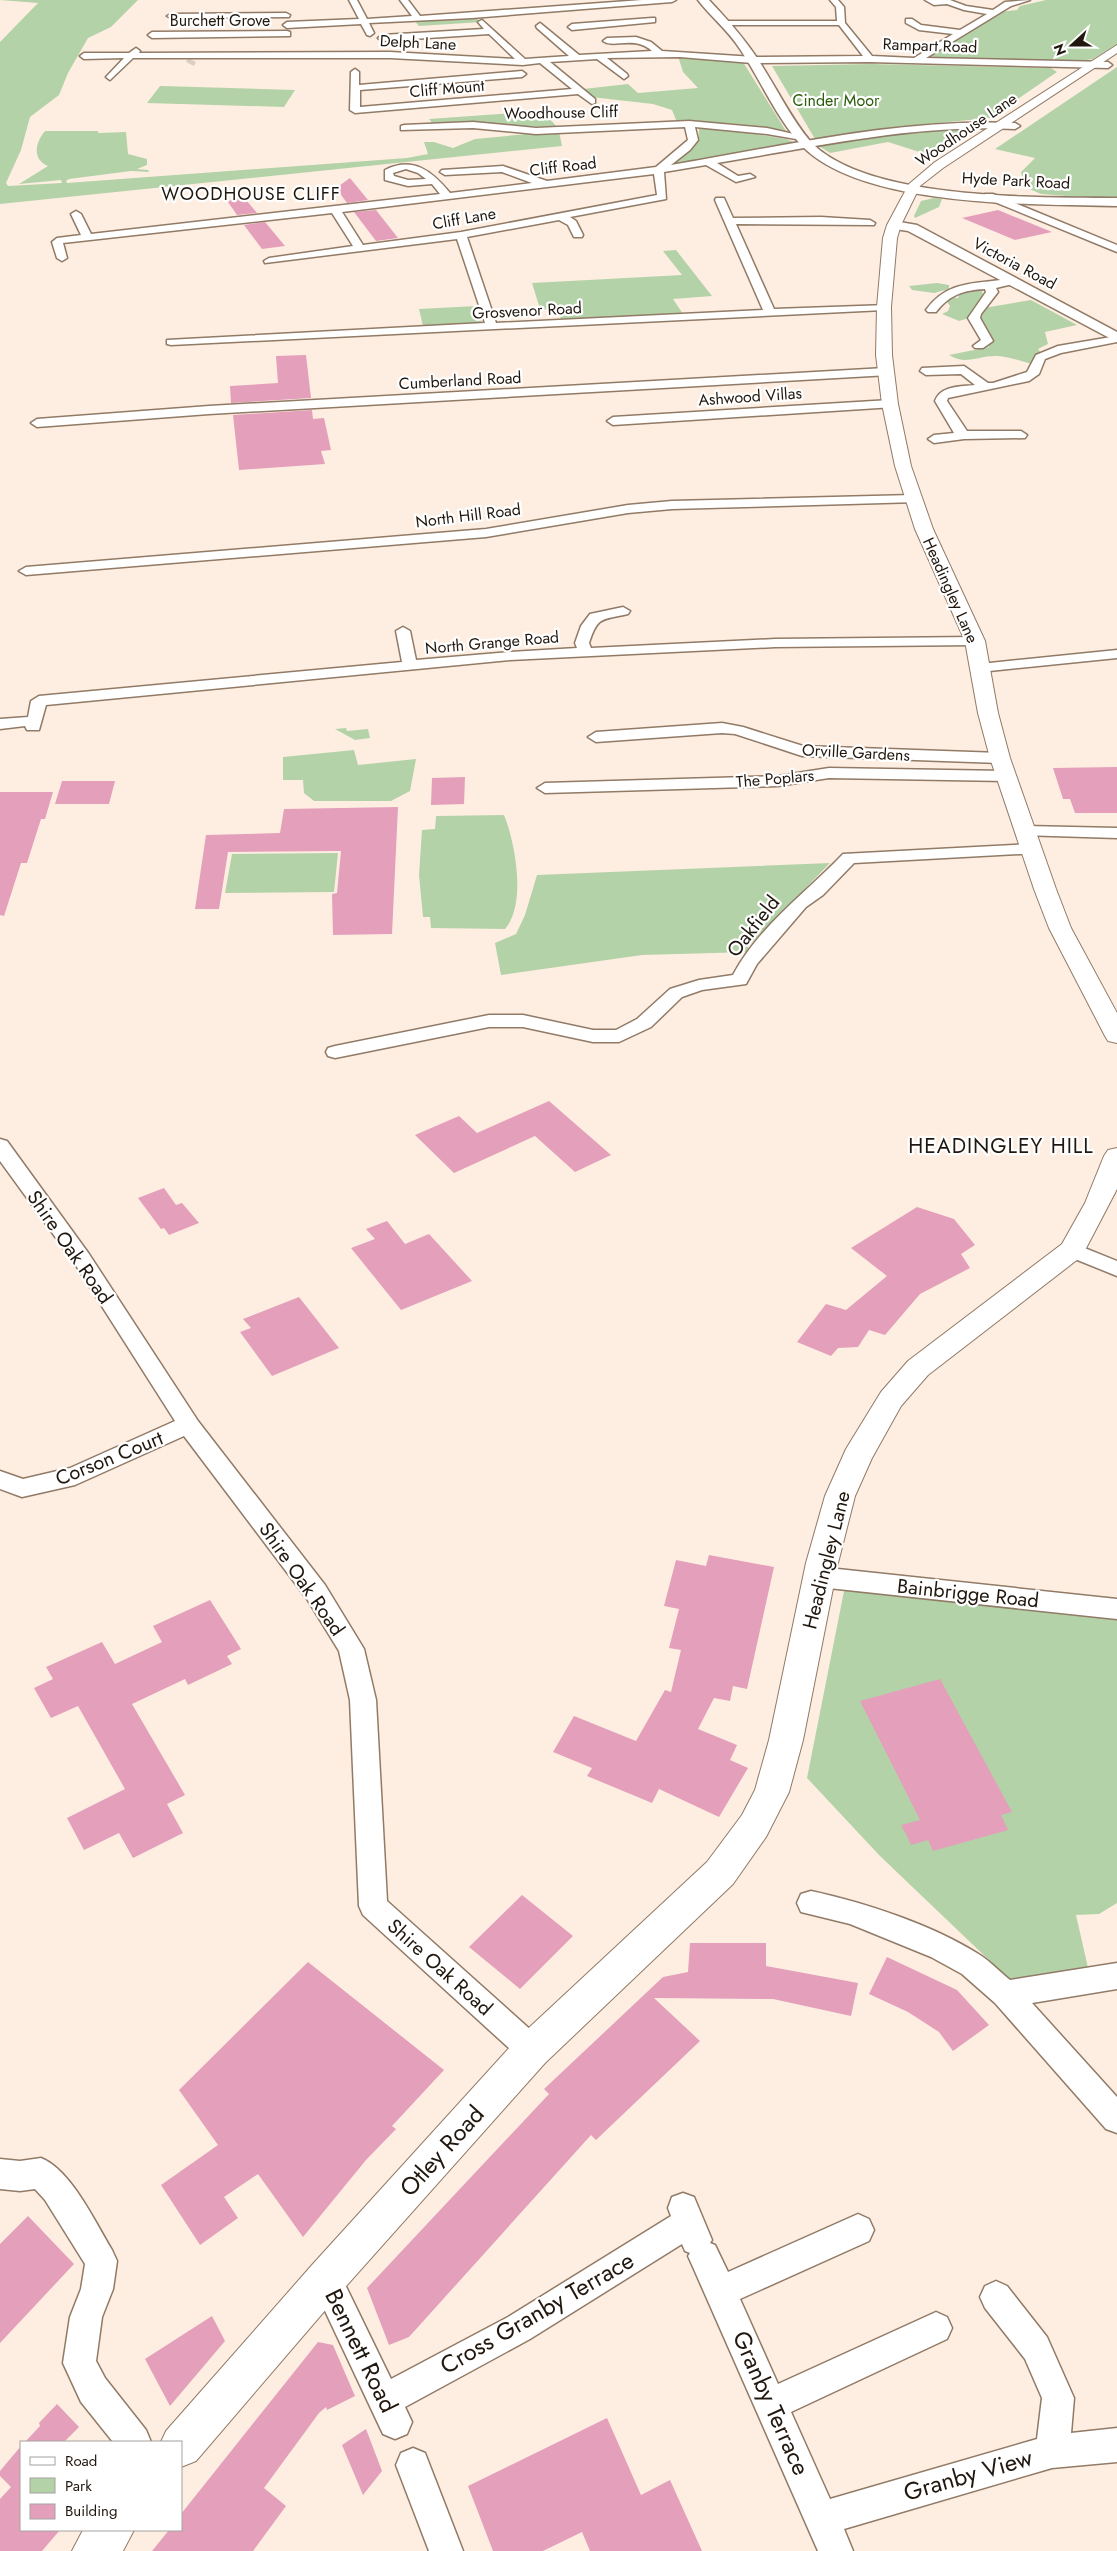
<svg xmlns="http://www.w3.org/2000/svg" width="1117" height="2551" font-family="Jost,sans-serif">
  <rect width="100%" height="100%" fill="#feeee1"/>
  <g fill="#b4d2a8">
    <path d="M0 0H138L111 27 88 38 68 73 59 95 30 117 21 150 6 183 8 186 62 183 61 180 19 184 48 166C32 159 35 143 45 131H98V133L126 132 128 154 147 159V165L137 169 148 170 149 172 131 171 69 179 66 181 67 183 407 158 428 154 424 142H434L453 148 475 139 559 131 562 146 0 204V42L38 3Z"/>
    <polygon points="1046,0 1117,0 1117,44 1093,59 1074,62 928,57 1000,12 1017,10 1020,6"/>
    <polygon points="472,16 482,22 419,26 413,19"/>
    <polygon points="678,56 743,62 786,131 736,124 676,120 672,110 653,104 591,97 583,89 628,84 638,93 698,88 683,72"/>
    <polygon points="871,64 1051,68 1057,72 990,118 907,126 815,139 772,66"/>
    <polygon points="1117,67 1117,200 1041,194 1025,187 1021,172 1035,158 995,149"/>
    <polygon points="160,86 161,86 295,90 284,107 147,103"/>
    <polygon points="543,111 557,127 433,124 429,119"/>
    <polygon points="719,128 786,139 797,143 673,164 698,142 699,129"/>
    <polygon points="963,128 967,130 929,155 888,142 830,153 819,146 905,132"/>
    <polygon points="934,198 942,199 939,207 915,218 914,216 921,201"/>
    <polygon points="676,250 712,296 673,299 683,314 561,319 557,310 540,309 532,283 682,275 663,251"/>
    <polygon points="937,283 949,285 949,289 934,293 912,290 909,286"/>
    <path d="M977 288 982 290 983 296 972 310 1031 300 1077 325 1045 332 1048 344 1038 349 1042 354 1032 364C1021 361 1009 357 997 356 979 355 966 366 949 355L989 347 969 318 959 321 942 314 948 311 950 306 947 302 951 298H958L961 291Z"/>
    <polygon points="476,306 482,323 423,326 419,309"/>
    <polygon points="346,728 347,731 368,729 370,738 355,740 335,729"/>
    <polygon points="354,750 358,765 416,759 410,791 391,801 314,801 304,793 303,780 283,780 283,757"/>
    <path d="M504 815C515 842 527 904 505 929L431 928 430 917H423L419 875 422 830 435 829 436 816Z"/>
    <polygon points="338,853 334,892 225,893 232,854"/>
    <polygon points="830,863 748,947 750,952 642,955 501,975 495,943 516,934 525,915 537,875"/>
    <polygon points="846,1581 1117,1610 1117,1903 1099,1914 1076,1915 1089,1972 1013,1983 880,1856 807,1778"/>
  </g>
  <g fill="#e49fbb">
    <polygon points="350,178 368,200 347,203 336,188"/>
    <polygon points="240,193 257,213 237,215 228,202"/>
    <polygon points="376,210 398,238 376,241 354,212"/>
    <polygon points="998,210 1052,232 1015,240 962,218"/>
    <polygon points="265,222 285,246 262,249 244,225"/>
    <polygon points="306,355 311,398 231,403 230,386 278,383 276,356"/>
    <polygon points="312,410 313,419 324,418 331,450 321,451 325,464 239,470 233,415"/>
    <polygon points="1117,767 1117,813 1075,813 1070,799 1063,799 1053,768"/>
    <polygon points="465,777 464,804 431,805 432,778"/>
    <polygon points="62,781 115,781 109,804 55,804"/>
    <polygon points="0,792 53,792 45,819 41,819 27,863 21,863 4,916 0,915"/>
    <polygon points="398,807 392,934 333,935 332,894 337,893 341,851 228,852 219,909 195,909 206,835 280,833 284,809"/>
    <polygon points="549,1101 611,1155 575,1172 535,1136 454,1173 415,1135 459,1116 477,1133"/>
    <polygon points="164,1188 176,1205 182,1203 199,1223 169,1235 164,1228 161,1229 138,1198"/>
    <polygon points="917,1207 954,1219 975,1245 961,1254 970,1268 920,1294 885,1335 869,1330 858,1347 838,1348 831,1356 797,1342 826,1304 846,1310 887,1276 851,1248"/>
    <polygon points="387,1221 405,1244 429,1234 472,1281 401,1310 351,1248 375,1239 366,1229"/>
    <polygon points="299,1297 339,1348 272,1376 240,1332 251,1328 243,1319"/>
    <polygon points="709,1555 774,1567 747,1689 733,1686 730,1701 714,1698 698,1729 737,1745 730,1760 748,1768 719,1817 659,1789 652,1803 587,1776 592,1768 553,1752 574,1716 636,1741 665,1690 671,1692 681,1650 669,1648 679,1609 664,1606 676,1560 706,1566"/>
    <polygon points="210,1600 241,1649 227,1656 232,1664 188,1685 185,1679 132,1704 185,1795 167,1804 183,1833 133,1858 119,1833 84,1850 67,1818 125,1789 78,1706 51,1718 34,1688 53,1679 46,1667 102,1642 115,1664 162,1642 153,1626"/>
    <polygon points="940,1679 1012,1812 1001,1815 1008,1830 933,1851 928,1840 911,1845 907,1836 901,1825 920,1820 860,1701"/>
    <polygon points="522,1895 573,1936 520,1989 469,1947"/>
    <polygon points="690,1943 766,1943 766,1966 858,1983 851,2016 773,1999 654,1998 700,2041 596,2140 591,2135 409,2337 389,2345 367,2288 549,2094 544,2089 663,1977 688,1972"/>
    <polygon points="887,1957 957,1990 989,2025 953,2051 939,2032 908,2012 869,1994"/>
    <polygon points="308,1962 444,2070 392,2126 396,2129 366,2160 303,2237 258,2174 224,2197 238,2218 200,2245 161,2185 218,2145 179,2090"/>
    <polygon points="28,2216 74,2264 0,2343 0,2244"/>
    <polygon points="212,2316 225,2341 170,2406 145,2359"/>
    <polygon points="318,2342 333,2345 355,2396 327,2410 326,2407 319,2413 264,2488 286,2506 253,2551 152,2551 169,2530 181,2530 181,2514"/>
    <polygon points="57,2404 79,2427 64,2442 25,2442 40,2426 39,2423"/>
    <polygon points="607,2418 641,2495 670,2480 702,2551 590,2551 582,2532 543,2551 493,2551 468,2486"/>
    <polygon points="366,2429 382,2471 363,2495 342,2445"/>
    <polygon points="21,2446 21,2530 60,2530 42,2551 0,2551 0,2499 11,2487 0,2476 0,2471"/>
  </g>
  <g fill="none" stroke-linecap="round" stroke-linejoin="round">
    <polyline stroke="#ddcec2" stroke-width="9" stroke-dasharray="9 4.5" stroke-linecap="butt" points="190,64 192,60"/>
    <g stroke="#917a66" stroke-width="3">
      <g id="minor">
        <polygon points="349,0 357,0 367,19 412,16 400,0 408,0 420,16 642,0 676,0 672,2 472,18 369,23 374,33 370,36 367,35 361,24 287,28 283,25 287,22 359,19"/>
        <path d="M830 0H838L844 7 845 23 872 56 914 58 953 34 919 30 906 23V19H912L921 25 960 30 987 14 964 10 947 4 934 5 925 0H950L966 6 993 10 1005 2 1030 0 1011 6 926 58 1108 62 1112 65 1108 68 869 62 752 63 680 57 607 58 627 74 628 76 624 79 597 59 550 62 595 99V103L592 104 578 94 355 113 350 110 351 72 355 69 359 72V85L522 71 526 74 522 77 360 90V107L572 89 540 63 523 65 390 58H133L110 80 106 77 124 58 84 59 80 56 84 53H129L136 48 140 51 139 53 390 52 515 59 489 34 382 41 378 38 382 35 484 29 478 22 482 20 525 59 569 56 537 28 536 26 540 23 579 55 652 51C633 35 614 49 603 41L607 38 636 37 651 42 662 51 754 57 863 56 839 25H726L722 23 726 21H837L836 7Z"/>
        <polygon points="286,13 290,15 289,17 171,18 167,16 171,14"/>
        <polygon points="652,18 655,18 655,22 572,30 568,27 572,24"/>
        <polygon points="287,31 290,32 290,36 152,38 148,35 152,32"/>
        <path d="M689 121 767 128 807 137 802 140 767 134 695 127 698 140 690 150 671 165C784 146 900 118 1015 123L1020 126 1015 129C914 124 816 147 717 163L738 176 750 174 755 177 736 182 706 165 664 172 666 199 570 217 576 221 583 235 582 237H574L568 225 559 220 467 237 496 323 763 310 715 200 716 198H724L733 218 821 217 870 220 875 223 874 225 736 224 774 309 888 305 890 307 884 310 171 345 167 344V340L485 323 457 239 265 263 264 261 269 258 353 246 332 213 63 243 67 258 62 261 57 258 52 242 57 238 81 235 71 214 76 211 81 214 91 234 440 194 432 184 408 186 385 180V170C413 156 432 171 450 193L532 183 502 172 445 175 440 172 442 170 503 166 547 181 656 167 688 140 685 127 536 134 473 128 401 130V126L404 125 473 122 536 128ZM406 169 418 173 426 179 408 180 394 176 393 173ZM654 174 657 195 461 232 363 245 342 212Z"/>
        <polygon points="985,194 993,194 1117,245 1117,252 985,198"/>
        <path d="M1013 278 1017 279V283L996 288 998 292 981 314 980 318 993 341 983 348H975L973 346 981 340 968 318 986 292 985 289C964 290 949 295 936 312H928L926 310C949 278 979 285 1013 278Z"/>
        <path d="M1117 336V342L1061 353 1045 359 1039 374 1029 381 948 398 947 401 967 431H1021L1027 435 1025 438 964 439 934 443 928 439 934 435 954 433 935 401C941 385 961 387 975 385L961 374 926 375 920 371 922 368 964 366 988 383H993L1027 372 1036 355 1058 346Z"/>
        <polygon points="885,368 889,369 889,375 209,414 37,427 31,423 37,419 209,406"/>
        <polygon points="890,400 894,401 896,404 894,407 613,425 607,421 613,417"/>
        <polygon points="913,495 918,496 920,499 918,502 672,509 628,513 486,537 26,575 19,571 26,567 486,529 628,505 672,501"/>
        <path d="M623 607 630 611 628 614C603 620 598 615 589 643L591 648 775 639 975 637 982 641 975 645 775 647 510 660 46 705 39 730H27L25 726 0 729V719L28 717 31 701 39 696 402 662 396 631 403 627 410 631 416 660 510 652 577 648 575 643 581 626 590 614Z"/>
        <polygon points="1117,650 1117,658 980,672 973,668 980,664"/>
        <polygon points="722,723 743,727 803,746 1000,753 1008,758 1000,763 802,756 735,734 722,733 596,742 588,737 596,732"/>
        <polygon points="829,768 1006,771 1014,776 1006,781 829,778 778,786 545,793 537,788 545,783 778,776"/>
        <polygon points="1026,826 1117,828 1117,838 1020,835 1018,831"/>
        <path d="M1032 844 1038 845 1040 849 1038 853 854 863 823 895 806 907 757 964 746 984 702 990 682 997 651 1027 619 1042H593L523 1027H489L335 1058 328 1056 326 1052 328 1048 335 1046 489 1015H523L593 1030H616L637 1019 670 989 699 980 733 975C758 927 806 893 843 854Z"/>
        <polygon points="0,1139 7,1141 89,1254 198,1421 325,1585 364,1649 376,1700 387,1901 542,2040 547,2050 542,2060 532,2064 522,2060 363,1915 359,1906 350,1700 339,1651 307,1599 184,1436 75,1485 22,1497 0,1489 0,1471 23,1479 70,1468 175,1421 75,1264 0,1161"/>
        <polygon points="1072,1243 1117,1261 1117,1276 1065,1255 1062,1250 1065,1245"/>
        <polygon points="819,1567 1117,1599 1117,1619 819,1587 810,1584 807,1577 810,1570"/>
        <path d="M811 1891C866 1903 933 1925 980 1955 991 1962 1000 1972 1010 1980L1117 1963V1989L1032 2003 1117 2097V2133L1106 2129 995 2003 962 1974 931 1957 850 1924 801 1912 797 1903 801 1894Z"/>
        <path d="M41 2158C71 2170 95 2222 112 2250L117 2261 113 2289 102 2317 96 2361 105 2378 146 2430 151 2442H113L81 2402 63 2363 70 2317 81 2289 85 2264 45 2200 35 2189 20 2191 0 2189V2159L20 2161Z"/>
        <polygon points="683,2193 694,2197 712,2240 710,2243 715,2245 728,2272 858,2214 869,2219 874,2230 869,2241 740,2299 778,2384 936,2312 947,2317 952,2328 947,2339 791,2412 830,2499 1037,2439 1042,2398 1025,2359 985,2308 980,2297 985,2286 996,2281 1007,2286 1047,2337 1074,2398 1071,2433 1117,2428 1117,2462 1052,2468 844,2529 853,2551 818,2551 693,2267 688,2256 690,2253 685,2251 682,2244 530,2339 405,2407 412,2422 407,2434 395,2439 383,2434 310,2279 315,2268 326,2263 337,2268 391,2379 508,2317 671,2216 668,2208 672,2197"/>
        <polygon points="413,2448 425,2453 463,2551 429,2551 396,2465 401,2453"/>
      </g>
    </g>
    <g stroke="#917a66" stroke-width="3">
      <g id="tertiary">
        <path d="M698 0H709C727 19 744 38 759 61 776 87 790 117 810 141 865 201 1039 197 1117 198V206C1033 204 865 208 803 147 778 121 760 79 740 49 728 30 711 17 698 0Z"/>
        <polygon points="894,221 917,225 1117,332 1117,342 908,231 889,228 888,225"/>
      </g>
    </g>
    <g stroke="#917a66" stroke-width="2">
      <g id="trunk">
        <polygon points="1117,45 1117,53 943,168 920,186 901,225 897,238 891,307 892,355 898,404 911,466 933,529 985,641 998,713 1010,758 1056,889 1071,928 1117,1013 1117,1043 1108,1041 1105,1036 1049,928 1034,889 990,758 978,713 965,641 915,529 895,466 882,404 876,355 877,307 883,238 887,225 909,184 935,162"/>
        <polygon points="1117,1148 1117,1189 1082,1256 928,1375 901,1406 872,1458 855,1496 838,1563 803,1740 789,1792 766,1837 733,1884 545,2063 340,2293 196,2461 181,2467 181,2442 161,2442 166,2431 312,2265 519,2037 707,1862 742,1815 755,1790 769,1740 806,1563 825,1496 846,1449 881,1392 908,1361 1062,1244 1085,1203 1104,1156 1108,1150"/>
        <polygon points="83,2530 134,2530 123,2551 72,2551"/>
      </g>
    </g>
    <use href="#minor" fill="#fff" fill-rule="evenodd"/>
    <use href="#tertiary" fill="#fff" fill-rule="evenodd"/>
    <use href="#trunk" fill="#fff" fill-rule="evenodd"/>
  </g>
  <g text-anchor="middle" stroke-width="4.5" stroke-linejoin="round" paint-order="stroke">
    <g font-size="16" fill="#20170f" stroke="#fff">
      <text x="220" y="26">Burchett Grove</text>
      <text transform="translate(418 42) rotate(3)" y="6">Delph Lane</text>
      <text transform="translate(930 45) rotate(2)" y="6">Rampart Road</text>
      <text transform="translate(447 88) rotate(-5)" y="6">Cliff Mount</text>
      <text transform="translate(561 112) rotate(-1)" y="6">Woodhouse Cliff</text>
      <text transform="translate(966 129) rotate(-34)" y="6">Woodhouse Lane</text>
      <text transform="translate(563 166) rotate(-7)" y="6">Cliff Road</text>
      <text transform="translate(1016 180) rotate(3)" y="6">Hyde Park Road</text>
      <text transform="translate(464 218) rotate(-10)" y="6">Cliff Lane</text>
      <text transform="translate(1015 263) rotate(28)" y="6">Victoria Road</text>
      <text transform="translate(527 310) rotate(-3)" y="6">Grosvenor Road</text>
      <text transform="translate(460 380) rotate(-3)" y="6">Cumberland Road</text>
      <text transform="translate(750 396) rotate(-4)" y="6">Ashwood Villas</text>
      <text transform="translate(468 515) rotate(-7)" y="6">North Hill Road</text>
      <text transform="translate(951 590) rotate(66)" y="6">Headingley Lane</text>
      <text transform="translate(492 642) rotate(-5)" y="6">North Grange Road</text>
      <text transform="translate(856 752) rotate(3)" y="6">Orville Gardens</text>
      <text transform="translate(775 778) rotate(-5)" y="6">The Poplars</text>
    </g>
    <g font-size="16" fill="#2c5d0c" stroke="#fff">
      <text x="836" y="106">Cinder Moor</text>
    </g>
    <g font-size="18" letter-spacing="1" fill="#20170f" stroke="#fff">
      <text x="251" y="200">WOODHOUSE CLIFF</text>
    </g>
    <g font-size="20" fill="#20170f" stroke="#fff">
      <text transform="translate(753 926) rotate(-52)" y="7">Oakfield</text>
      <text transform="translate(70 1247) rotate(55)" y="7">Shire Oak Road</text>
      <text transform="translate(109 1458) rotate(-22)" y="7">Corson Court</text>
      <text transform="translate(826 1560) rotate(-76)" y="7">Headingley Lane</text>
      <text transform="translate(302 1579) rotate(55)" y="7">Shire Oak Road</text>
      <text transform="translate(968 1593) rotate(6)" y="7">Bainbrigge Road</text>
      <text transform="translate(440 1967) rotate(42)" y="7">Shire Oak Road</text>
    </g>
    <g font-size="21" letter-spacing="1" fill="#20170f" stroke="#fff">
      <text x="1001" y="1153">HEADINGLEY HILL</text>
    </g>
    <g font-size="24" fill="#20170f" stroke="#fff">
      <text transform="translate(442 2151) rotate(-48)" y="8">Otley Road</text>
      <text transform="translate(537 2313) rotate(-30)" y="8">Cross Granby Terrace</text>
      <text transform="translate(361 2351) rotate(64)" y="8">Bennett Road</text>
      <text transform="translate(771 2403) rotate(66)" y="8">Granby Terrace</text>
      <text transform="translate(968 2475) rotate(-16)" y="8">Granby View</text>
    </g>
  </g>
  <rect x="20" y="2441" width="162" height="90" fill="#ffffff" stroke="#a6a29f"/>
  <rect x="30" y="2457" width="25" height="8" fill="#ffffff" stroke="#a6a29f"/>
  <text x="65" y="2466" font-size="15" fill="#20170f">Road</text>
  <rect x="30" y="2478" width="25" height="15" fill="#b4d2a8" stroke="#a6a29f"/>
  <text x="65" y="2491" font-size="15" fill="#20170f">Park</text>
  <rect x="30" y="2504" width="25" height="15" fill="#e49fbb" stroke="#a6a29f"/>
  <text x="65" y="2516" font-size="15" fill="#20170f">Building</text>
  <g transform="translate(1072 45) rotate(249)" stroke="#ffffff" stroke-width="4" paint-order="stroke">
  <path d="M0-4L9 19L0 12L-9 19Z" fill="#20170f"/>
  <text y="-8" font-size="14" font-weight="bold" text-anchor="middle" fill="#20170f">N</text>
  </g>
</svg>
